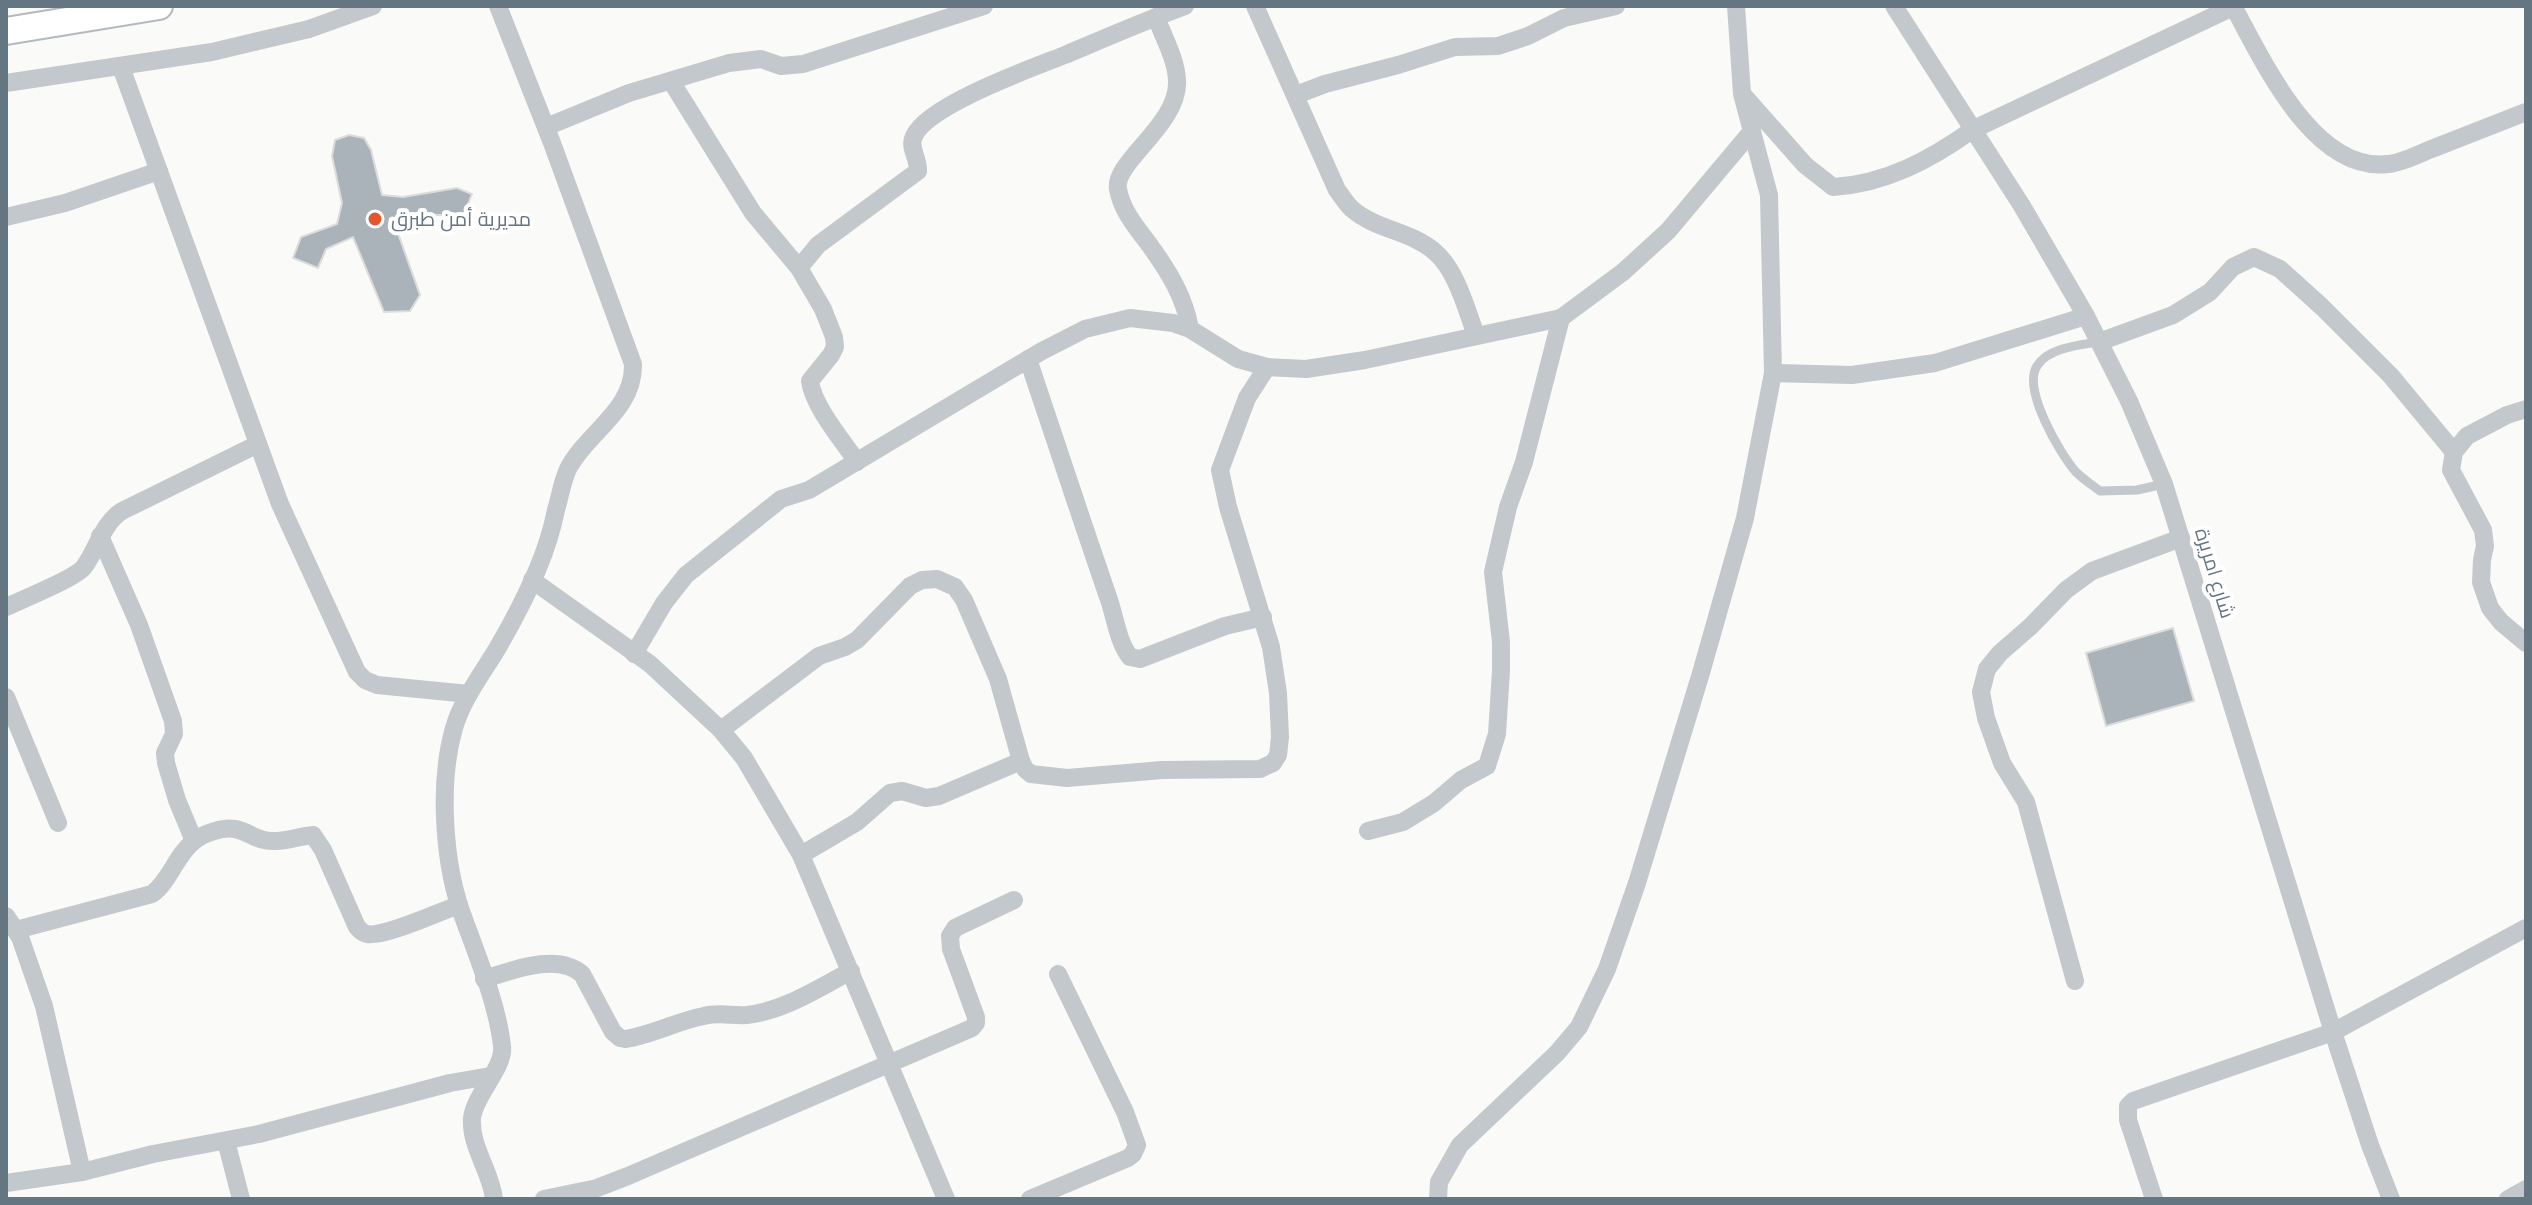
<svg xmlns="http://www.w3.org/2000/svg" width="2532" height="1205" font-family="'Fira Sans',Cairo,sans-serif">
  <rect width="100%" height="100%" fill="#fafaf8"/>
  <g fill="#aab3b9" stroke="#dcdcda" stroke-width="2">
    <polygon points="349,135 364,138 371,150 382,195 403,197 457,188 472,194 458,229 443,215 425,215 395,225 420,295 410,311 384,312 353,237 326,249 318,268 293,258 301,237 337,224 342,203 332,156 335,140"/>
    <polygon points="2173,628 2194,701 2106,726 2086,653"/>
  </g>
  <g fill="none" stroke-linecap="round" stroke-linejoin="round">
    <g stroke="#b3babf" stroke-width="30">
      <polyline id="secondary" points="6,31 159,6"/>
    </g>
    <path stroke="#c3c8cc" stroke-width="9" d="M2098 342C2079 345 2048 348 2037 366 2022 389 2060 454 2076 472 2083 479 2092 485 2100 491L2137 490 2164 484"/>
    <g stroke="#c3c8cc" stroke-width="18">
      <path d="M1255 6 1337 190C1342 196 1346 204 1352 209 1376 230 1412 231 1435 252 1457 271 1466 309 1476 335"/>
      <polyline points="1894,6 2022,206 2086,316 2129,401 2164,484 2333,1032 2370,1145 2391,1199"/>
      <path d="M2233 6C2263 60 2313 173 2388 164 2403 163 2420 153 2434 148 2465 136 2495 124 2526 112"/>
      <path d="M1156 17C1163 36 1176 59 1177 80 1180 124 1113 162 1118 189 1122 212 1138 229 1151 247 1169 272 1185 298 1190 329"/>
      <polyline points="121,67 280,504 357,672 365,680 377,685 469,694"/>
      <path d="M671 81 753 213 799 268 823 309 834 337 835 347 831 355 810 381C813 406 843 441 857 462"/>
      <polyline points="6,83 212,52 309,29 373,6"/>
      <polyline points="1296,95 1325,84 1398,65 1455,47 1498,46 1528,36 1564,18 1616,6"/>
      <path d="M1744 96 1805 165 1833 187C1885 184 1930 160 1972 130L2235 6"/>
      <polyline points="546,127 629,93 729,63 761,59 781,66 803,64 984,6"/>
      <polyline points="6,217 65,203 159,171"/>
      <path d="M799 268 818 245 918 171C919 158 908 148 914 136 928 105 1032 68 1065 55 1105 38 1144 21 1185 6"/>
      <polyline points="2099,342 2173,315 2210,292 2233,267 2254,257 2280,269 2322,307 2391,376 2454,452"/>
      <path d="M1028 359C1055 438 1080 516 1107 594 1115 614 1117 641 1130 657L1140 659 1225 626 1263 617"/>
      <polyline points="1773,373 1852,375 1935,363 2086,316"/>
      <polyline points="2526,409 2507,415 2467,436 2454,452 2451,470 2483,530 2485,546 2482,560 2481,582 2490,608 2501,622 2526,643"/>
      <polyline points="100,536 139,625 173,721 174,734 165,753 166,763 177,800 194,841"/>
      <polyline points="532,580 650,664 721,730 744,758 801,855 946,1199"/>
      <path d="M6 607C21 600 76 578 84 567 98 548 102 524 122 511L258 444"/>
      <polyline points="634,654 664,603 686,575 781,499 809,490 1042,351 1085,329 1130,318 1173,323 1190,329 1238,359 1267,367 1306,369 1365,360 1561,318 1623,272 1668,231 1752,131"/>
      <polyline points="6,697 58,823"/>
      <polyline points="721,730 819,656 845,647 857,640 910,586 922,580 937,579 955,587 964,600 998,679 1021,761 1025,769 1031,774 1067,778 1162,770 1260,769 1273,763 1278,755 1280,737 1278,693 1271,647 1228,507 1220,470 1247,398 1267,367"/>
      <polyline points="1368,831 1403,822 1434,803 1461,780 1487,766 1497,734 1501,671 1501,642 1493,572 1508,507 1524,462 1561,318"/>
      <polyline points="801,855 857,822 890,793 902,791 926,798 939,796 1021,761"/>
      <polyline points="6,916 20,937 44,1006 82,1172"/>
      <path d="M16 930 152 894C170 881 176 855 194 841 204 833 223 827 235 829 251 832 256 842 276 841 288 841 300 836 313 835L323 850 357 927C360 930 362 933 367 934 383 938 441 911 459 905"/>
      <path d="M484 979C511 971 557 952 582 974L613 1032 620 1038 625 1039C652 1035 677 1021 704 1016 719 1012 732 1016 747 1015 784 1011 820 987 851 971"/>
      <polyline points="2075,981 2026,802 2002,763 1986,718 1981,692 1987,669 2000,653 2031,626 2066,590 2092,571 2181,538"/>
      <polyline points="226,1141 241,1199"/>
      <polyline points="6,1183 82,1172 153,1154 259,1134 450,1083 490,1076"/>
      <path d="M494 1199C491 1171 470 1147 472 1118 475 1094 505 1067 502 1046 497 1001 475 951 460 908 443 856 439 780 454 728 462 700 482 674 497 649 512 623 527 595 538 568 546 549 552 530 556 510 560 497 562 482 568 469 587 432 634 411 633 364L552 143 498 6"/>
      <polyline points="544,1199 597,1188 628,1176 972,1028 976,1023 976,1017 951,949 950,936 955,928 1014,900"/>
      <polyline points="1030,1199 1128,1158 1133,1154 1137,1145 1125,1112 1058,974"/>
      <polyline points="1438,1199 1439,1182 1460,1145 1557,1053 1579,1027 1607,969 1637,883 1701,673 1745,518 1773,373 1769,195 1742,94 1736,6"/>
      <polyline points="2154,1199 2128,1120 2128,1106 2133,1101 2333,1032 2526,928"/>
      <polyline points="2508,1199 2526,1189"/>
    </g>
    <use href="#secondary" stroke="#fff" stroke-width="26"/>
  </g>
  <circle fill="#e4572e" stroke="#fff" stroke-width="3" cx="375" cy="219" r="8"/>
  <g text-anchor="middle" stroke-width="8" stroke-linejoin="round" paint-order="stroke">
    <g font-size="20" fill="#657683" stroke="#fff" text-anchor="start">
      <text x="391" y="226">مديرية أمن طبرق</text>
    </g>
    <g font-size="20" fill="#657683" stroke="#fff">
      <text transform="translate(2215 573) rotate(73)" y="7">شارع امريرة</text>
    </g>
  </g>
  <rect width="2532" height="1205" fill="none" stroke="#657683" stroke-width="16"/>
</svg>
